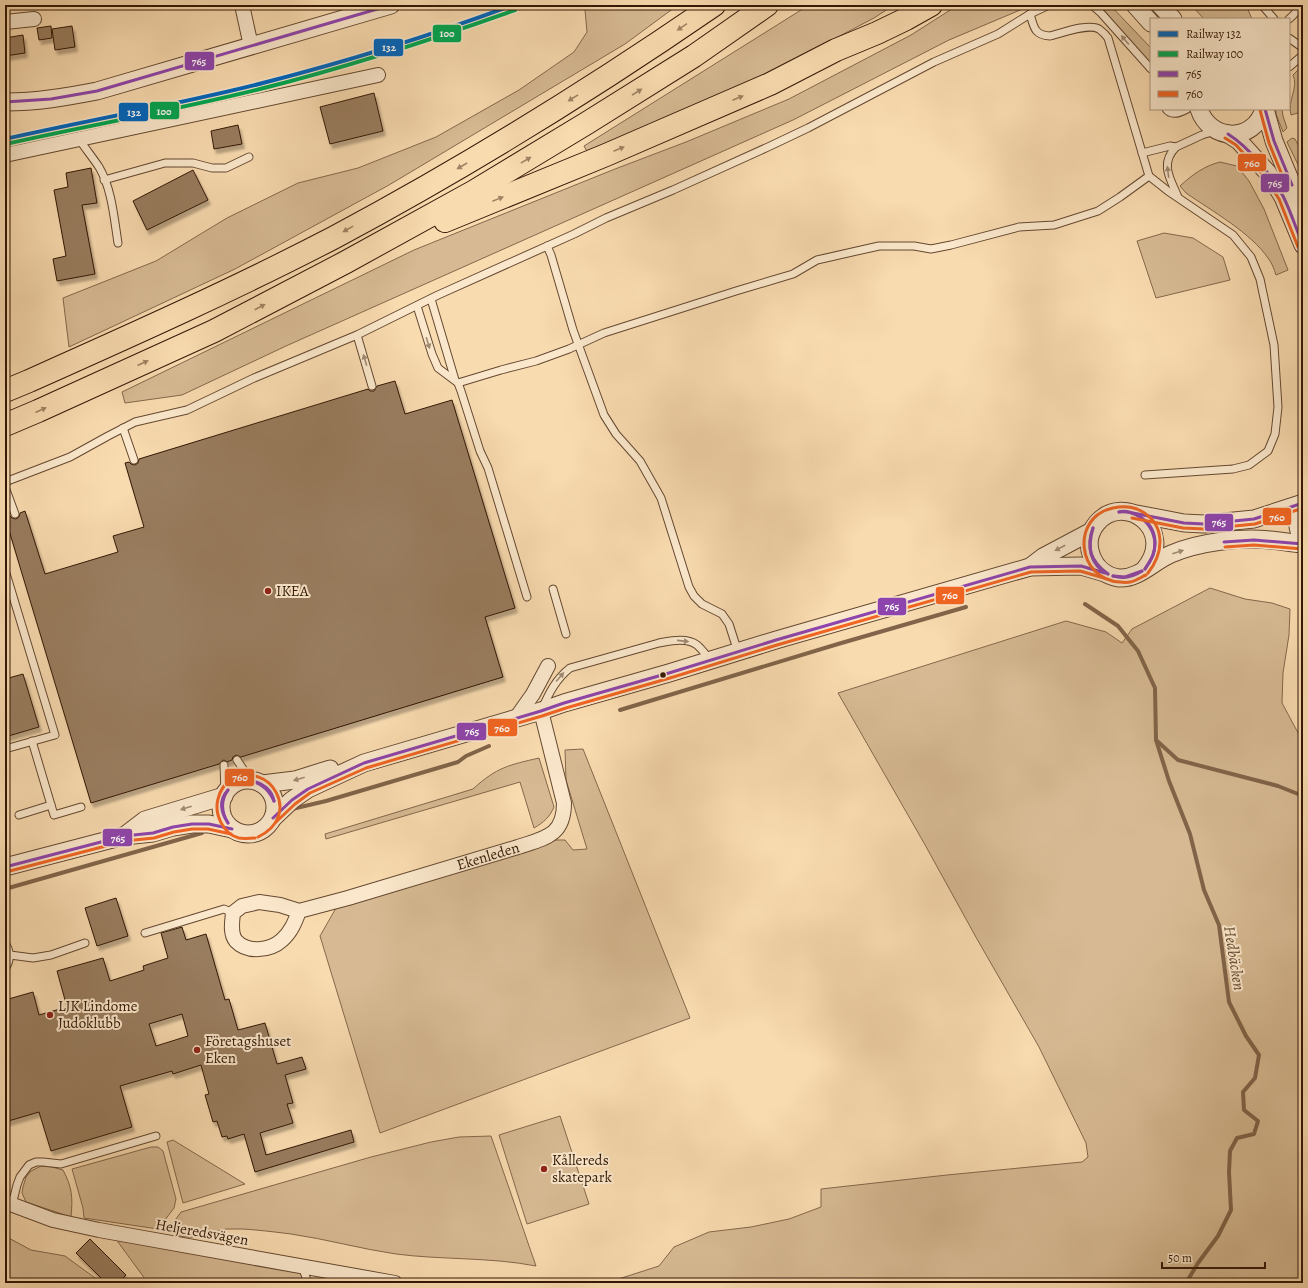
<svg xmlns="http://www.w3.org/2000/svg" width="1308" height="1288" font-family="Alegreya,serif">
  <defs>
    <filter id="shadow"><feDropShadow dx="2.5" dy="4.5" stdDeviation="1" flood-color="#0004"/></filter>
  </defs>
  <rect width="100%" height="100%" fill="#f9dbb0"/>
  <filter id="stains"><feTurbulence type="fractalNoise" baseFrequency=".005" numOctaves="4"/><feColorMatrix values="0 0 0 0 .2 0 0 0 0 .09 0 0 0 0 .02 0 0 0 .5 -.17"/></filter>
  <radialGradient id="worn" r=".72"><stop offset=".6" stop-color="#630" stop-opacity="0"/><stop offset="1" stop-color="#630" stop-opacity=".3"/></radialGradient>
  <g fill="#d7ba93" stroke="#84684c">
    <polygon points="583,5 678,5 625,44 389,185 235,269 69,347 63,298 156,261 227,218 298,183 358,168 436,137 519,90 574,52 587,32 585,10"/>
    <polygon points="809,5 894,5 874,18 752,82 589,155 584,146"/>
    <polygon points="958,5 1032,5 949,40 793,120 286,346 182,395 125,403 122,392 414,250 615,169 686,142 789,99 911,35"/>
    <polygon points="1099,5 1110,5 1151,48 1151,64"/>
    <polygon points="1191,5 1246,5 1252,19 1204,19"/>
    <path d="M1303 65V98L1301 106 1303 113 1301 112 1291 115C1287 101 1299 87 1293 75Z"/>
    <polygon points="1276,109 1282,109 1283,116 1287,128 1283,132 1276,114"/>
    <polygon points="1292,138 1295,139 1303,154 1303,175 1287,142"/>
    <path d="M1220 162 1237 166 1249 181 1264 209 1288 270 1276 275C1274 269 1272 263 1268 258 1251 233 1212 211 1186 193L1180 186C1192 175 1204 166 1220 162Z"/>
    <polygon points="1164,233 1193,238 1223,257 1230,280 1156,298 1137,241"/>
    <polygon points="1210,588 1245,599 1272,603 1290,609 1289,635 1283,673 1282,703 1303,742 1303,1283 606,1283 659,1266 674,1247 709,1232 751,1227 789,1219 821,1207 821,1189 947,1175 1082,1162 1088,1157 1086,1143 1039,1047 977,939 924,843 838,693 1066,621 1106,632 1122,643 1132,629"/>
    <polygon points="583,749 690,1018 380,1133 320,936 340,901 551,840 565,840 573,850 587,849 566,780 565,750"/>
    <path d="M539 758 554 807C549 818 544 822 534 828L520 782 326 839 325 834 473 789C497 767 509 765 539 758Z"/>
    <polygon points="560,1116 589,1204 527,1224 499,1135"/>
    <path d="M491 1136 536 1266C490 1257 442 1260 396 1254 361 1249 326 1239 291 1234 275 1232 259 1230 243 1229 238 1229 232 1229 227 1229 212 1231 181 1247 171 1228L173 1223 181 1212 371 1157 431 1142 459 1137Z"/>
    <polygon points="173,1140 245,1184 183,1203 167,1142"/>
    <polygon points="151,1147 158,1147 163,1151 176,1199 174,1208 158,1229 84,1218 83,1208 72,1169"/>
    <path d="M41 1166 52 1167 63 1170C72 1187 73 1197 71 1217L26 1202 22 1193 23 1187 26 1177 31 1171Z"/>
    <polygon points="5,1236 31,1250 65,1256 102,1283 5,1283"/>
    <polygon points="118,1237 303,1271 306,1283 148,1283 118,1242"/>
  </g>
  <g fill="none" stroke-linecap="round" stroke-linejoin="round">
    <g stroke="#816449" stroke-width="4">
      <polyline points="1085,604 1118,626 1138,651 1155,688 1156,740 1169,781 1190,834 1204,890 1219,925 1229,1002 1246,1036 1259,1055 1255,1078 1243,1092 1244,1110 1258,1121 1254,1134 1237,1138 1230,1151 1229,1172 1231,1210 1218,1236 1198,1263 1186,1283"/>
      <polyline points="620,710 838,644 966,607"/>
      <polyline points="1156,740 1178,760 1278,786 1303,796"/>
      <polyline points="292,809 326,801 458,762 466,756 489,746"/>
      <polyline points="5,889 202,833"/>
    </g>
  </g>
  <g fill="#997d5e" stroke="#321705" fill-rule="evenodd" filter="url(#shadow)">
    <polygon points="51,26 52,38 39,40 37,28"/>
    <polygon points="72,26 75,47 55,50 52,29"/>
    <polygon points="23,35 25,53 5,56 5,38"/>
    <polygon points="374,93 383,131 330,144 320,107"/>
    <polygon points="238,125 242,144 214,149 211,131"/>
    <polygon points="91,168 97,203 82,205 95,274 57,281 53,259 66,256 54,190 68,187 66,173"/>
    <polygon points="193,170 208,200 147,230 133,201"/>
    <polygon points="395,381 405,414 452,400 515,608 485,617 503,677 241,757 236,755 233,757 232,760 227,762 224,760 222,761 219,764 91,803 5,517 10,516 12,518 16,519 19,517 20,513 25,511 45,574 118,552 113,536 144,527 125,463 129,462 131,464 135,465 138,463 139,459 368,389 370,391 374,391 377,386"/>
    <polygon points="23,674 39,727 5,737 5,679"/>
    <polygon points="116,898 128,936 97,946 85,908"/>
    <path d="M182 927 186 940 206 934 225 1000 229 999 238 1030 265 1023 277 1064 302 1057 306 1069 285 1075 293 1103 287 1104 293 1123 260 1133 266 1155 351 1130 354 1142 255 1172 244 1134 228 1139 227 1136 222 1137 217 1121 213 1122 205 1095 209 1094 201 1065 173 1074 172 1071 120 1086 132 1127 51 1151 39 1112 5 1122V1000L33 992 39 1015 67 1007 57 971 103 958 110 981 144 970 143 966 168 958 161 933ZM182 1014 188 1036 156 1046 149 1024Z"/>
    <polygon points="90,1239 126,1275 118,1283 106,1283 76,1253"/>
  </g>
  <g fill="none" stroke-linecap="round" stroke-linejoin="round">
    <g stroke="#644830" stroke-width="9">
      <g id="service">
        <polyline points="1092,5 1101,13 1151,69"/>
        <polyline points="1262,5 1274,19"/>
        <path d="M1030 14C1034 27 1034 35 1050 36 1062 33 1088 23 1099 29 1103 32 1106 35 1108 38L1149 176 1168 191 1233 235 1251 257 1260 279 1274 345 1278 407 1275 434 1268 451 1249 465 1233 469 1145 475"/>
        <path d="M1289 19C1294 15 1298 11 1299 5"/>
        <polyline points="1289,38 1303,48"/>
        <polyline points="1289,67 1303,55"/>
        <path d="M1166 109C1171 116 1180 113 1187 109"/>
        <path d="M79 139C85 148 93 158 99 167 112 189 114 218 118 243"/>
        <polyline points="1142,153 1170,146 1176,147"/>
        <polyline points="104,180 165,163 193,163 212,168 226,168 249,157"/>
        <path d="M1178 197C1171 180 1159 164 1176 147L1202 135 1215 131"/>
        <polyline points="547,246 551,255 573,330 604,415 616,434 640,461 661,498 689,587 694,596 702,604 722,614 729,624 738,652"/>
        <polyline points="431,299 455,380"/>
        <polyline points="417,306 432,354 438,368 458,383 461,391 480,451 488,468 527,597"/>
        <polyline points="357,335 372,386"/>
        <polyline points="458,383 501,370 536,361 569,349 604,333 736,291 793,274 817,260 879,246 914,246 931,249 951,245 1019,227 1054,225 1098,211 1120,197 1149,176"/>
        <polyline points="123,428 134,460"/>
        <polyline points="5,482 70,457 108,436 135,422 187,410 254,378 357,335 438,295 574,234 606,218 673,190 768,147 808,128 934,62 998,34 1030,14 1049,5"/>
        <polyline points="5,487 15,514"/>
        <polyline points="5,570 55,735 5,749"/>
        <polyline points="553,589 566,634"/>
        <path d="M542 709C549 693 556 679 570 668L659 643C670 641 687 637 697 645 702 649 706 655 710 660"/>
        <polyline points="32,741 51,805"/>
        <polyline points="237,760 245,772 256,781"/>
        <polyline points="224,765 225,793"/>
        <polyline points="19,815 51,805 54,815 81,807"/>
        <polyline points="145,933 224,909 233,913"/>
        <path d="M5 943C11 952 11 960 5 969"/>
        <polyline points="10,955 33,958 51,955 85,943"/>
        <polyline points="12,1205 17,1185 20,1177 29,1165 36,1162 43,1162 61,1164 156,1136"/>
        <polyline points="302,1266 308,1283"/>
      </g>
    </g>
    <g stroke="#644830" stroke-width="16">
      <g id="minor">
        <polyline points="242,5 251,46"/>
        <polyline points="5,22 34,19"/>
        <polyline points="5,155 378,75"/>
        <polyline points="516,718 533,694 548,666"/>
        <path id="s1" d="M299 911C295 922 291 932 282 940 270 951 247 953 236 941 230 934 232 922 233 913L242 906 259 902 280 905 299 911 348 898 518 847C545 838 564 836 564 803L541 711"/>
        <polyline points="5,1202 53,1220 99,1230 395,1283"/>
      </g>
    </g>
    <g stroke="#644830" stroke-width="19">
      <g id="tertiary">
        <polyline points="1135,5 1151,23"/>
        <polyline points="1160,5 1173,19"/>
        <path d="M5 102C37 102 66 97 97 91L391 5"/>
        <path d="M1199 109C1210 142 1254 143 1264 109"/>
        <polyline points="1265,109 1274,141 1303,211"/>
        <polyline points="1228,134 1239,141 1268,173 1283,197 1303,245"/>
        <path d="M1303 504C1296 516 1296 528 1303 540"/>
        <polyline points="1137,514 1184,523 1204,524 1254,519 1303,503"/>
        <polyline points="1030,567 1043,557 1092,531"/>
        <path d="M1144 570C1178 530 1124 491 1097 523 1080 543 1093 575 1119 578 1139 579 1154 561 1171 554 1199 542 1240 537 1270 540 1281 541 1292 543 1303 544"/>
        <circle cx="248" cy="807" r="27"/>
        <polyline points="262,784 295,780 330,769"/>
        <polyline points="273,818 292,800 308,789 364,763 541,711 564,703 669,673 776,640 1030,567 1081,566 1105,573"/>
        <polyline points="124,836 145,820 224,796"/>
        <polyline points="5,867 124,836 153,833 173,827 192,824 209,824 232,829"/>
      </g>
    </g>
    <g stroke="#321705" stroke-width="24">
      <g id="motorway">
        <polyline points="445,221 606,155 770,84 836,50 877,33 906,19 931,5"/>
        <path d="M5 391 29 381C132 335 235 289 335 237 466 167 592 89 714 5"/>
        <polyline points="5,425 38,411 214,331 346,262 473,192 587,123 694,56 767,5"/>
      </g>
    </g>
    <use href="#service" stroke="#fbe8cc" stroke-width="7"/>
    <use href="#minor" stroke="#fbe8cc" stroke-width="14"/>
    <use href="#tertiary" stroke="#fbe8cc" stroke-width="17"/>
    <use href="#motorway" stroke="#f9dbb0" stroke-width="22"/>
    <g stroke="#fbe8cc" stroke-width="6">
      <g id="bus-1">
        <polyline points="5,102 51,99 97,91 391,5"/>
        <polyline points="1265,109 1274,141 1292,185"/>
        <path d="M1228 134C1250 148 1270 174 1283 196 1291 212 1296 229 1303 245"/>
        <path d="M1119 512C1125 510 1131 512 1137 515 1160 527 1159 551 1145 569"/>
        <path d="M1119 512C1142 509 1161 533 1153 555 1151 560 1147 565 1145 569"/>
        <polyline points="1133,513 1184,523 1204,524 1254,519 1303,503"/>
        <path d="M1093 528C1087 549 1090 561 1108 574"/>
        <path d="M1093 528C1086 545 1090 566 1108 574"/>
        <polyline points="1224,542 1254,540 1303,544"/>
        <polyline points="1113,576 1125,577 1142,571"/>
        <path d="M1113 576C1123 579 1133 577 1142 571"/>
        <path d="M252 781C263 783 272 790 274 801"/>
        <path d="M252 781C264 785 269 791 274 801"/>
        <path d="M228 790C220 801 222 813 228 823"/>
        <path d="M228 790C218 800 221 813 228 823"/>
        <polyline points="273,818 292,800 308,789 364,763 541,711 564,703 669,673 776,640 1030,567 1081,566 1105,573"/>
        <polyline points="5,867 124,836 153,833 173,827 192,824 209,824 232,829"/>
      </g>
    </g>
    <g stroke="#fbe8cc" stroke-width="6">
      <g id="bus-2">
        <polyline points="1260,110 1269,143 1287,187"/>
        <polyline points="1225,138 1236,145 1264,176 1279,199 1298,247"/>
        <polyline points="1132,518 1183,528 1204,529 1255,524 1303,508"/>
        <polyline points="1225,547 1254,545 1302,549"/>
        <path d="M1146 575C1143 576 1141 578 1138 579 1133 582 1126 583 1120 582 1077 580 1070 517 1113 508 1122 506 1129 506 1137 509 1166 522 1165 551 1148 573"/>
        <polyline points="276,822 295,804 310,793 366,768 542,716 566,708 670,678 777,645 1031,572 1080,571 1104,578"/>
        <path d="M255 838C250 838 244 839 239 838 223 834 214 814 218 799 220 791 225 783 232 780 269 759 304 815 258 837"/>
        <polyline points="6,872 125,841 154,838 174,832 192,829 208,829 231,834"/>
      </g>
    </g>
    <use href="#bus-1" stroke="#8e44ad" stroke-width="3"/>
    <use href="#bus-2" stroke="#f26522" stroke-width="3"/>
    <g stroke="#fbe8cc" stroke-width="7">
      <path id="rail-1" d="M5 139C90 120 175 105 259 84 345 62 430 36 513 5"/>
    </g>
    <g stroke="#fbe8cc" stroke-width="7">
      <path id="rail-2" d="M6 144C91 125 176 110 260 89 347 67 431 40 515 10"/>
    </g>
    <use href="#rail-1" stroke="#0065bd" stroke-width="4"/>
    <use href="#rail-2" stroke="#00a651" stroke-width="4"/>
  </g>
  <defs><path id="oneway-solid" d="M-6-.8H1V-3.2L6.5 0L1 3.2V.8H-6Z"/></defs>
  <g fill="#9f8363">
    <use href="#oneway-solid" transform="translate(682 27) rotate(146)"/>
    <use href="#oneway-solid" transform="translate(637 92) rotate(-32)"/>
    <use href="#oneway-solid" transform="translate(573 98) rotate(148)"/>
    <use href="#oneway-solid" transform="translate(738 98) rotate(-23)"/>
    <use href="#oneway-solid" transform="translate(619 149) rotate(-23)"/>
    <use href="#oneway-solid" transform="translate(526 160) rotate(-31)"/>
    <use href="#oneway-solid" transform="translate(462 166) rotate(150)"/>
    <use href="#oneway-solid" transform="translate(498 199) rotate(-22)"/>
    <use href="#oneway-solid" transform="translate(348 229) rotate(151)"/>
    <use href="#oneway-solid" transform="translate(260 307) rotate(-28)"/>
    <use href="#oneway-solid" transform="translate(143 363) rotate(-24)"/>
    <use href="#oneway-solid" transform="translate(41 410) rotate(-24)"/>
  </g>
  <g fill="#a18a72">
    <use href="#oneway-solid" transform="translate(1125 40) rotate(-131)"/>
    <use href="#oneway-solid" transform="translate(1168 172) rotate(-97)"/>
    <use href="#oneway-solid" transform="translate(428 343) rotate(73)"/>
    <use href="#oneway-solid" transform="translate(365 360) rotate(-107)"/>
    <use href="#oneway-solid" transform="translate(1060 548) rotate(152)"/>
    <use href="#oneway-solid" transform="translate(1178 552) rotate(-17)"/>
    <use href="#oneway-solid" transform="translate(683 641) rotate(6)"/>
    <use href="#oneway-solid" transform="translate(560 677) rotate(-50)"/>
    <use href="#oneway-solid" transform="translate(299 779) rotate(164)"/>
    <use href="#oneway-solid" transform="translate(186 808) rotate(163)"/>
  </g>
  <g fill="#8f2418" stroke="#fbe8cc" stroke-width="1.5">
    <circle cx="268" cy="591" r="4"/>
    <circle cx="50" cy="1015" r="4"/>
    <circle cx="197" cy="1050" r="4"/>
    <circle cx="544" cy="1169" r="4"/>
  </g>
  <circle fill="#321705" stroke="#fbe8cc" stroke-width="1.5" cx="663" cy="675" r="3.5"/>
  <g text-anchor="middle" stroke-width="4" stroke-linejoin="round" paint-order="stroke">
    <g font-size="15" fill="#321705" stroke="#fbe8cc" text-anchor="start">
      <text x="276" y="596">IKEA</text>
      <text x="58" y="1011">LJK Lindome<tspan x="58" dy="17">Judoklubb</tspan></text>
      <text x="205" y="1046">Företagshuset<tspan x="205" dy="17">Eken</tspan></text>
      <text x="552" y="1165">Kållereds<tspan x="552" dy="17">skatepark</tspan></text>
    </g>
    <g font-size="15" fill="#321705" stroke="#fbe8cc">
      <text dy="5" stroke="none"><textPath href="#s1" startOffset="380">Ekenleden</textPath></text>
      <text transform="translate(202 1232) rotate(10)" y="5">Heljeredsvägen</text>
    </g>
    <g font-size="16" font-style="italic" fill="#664b32" stroke="#fbe8cc">
      <text transform="translate(1235 958) rotate(81)" y="6">Hedbäcken</text>
    </g>
  </g>
  <g stroke="#fbe8cc" stroke-width="1.5">
    <rect x="432" y="24" width="30" height="19" rx="4" fill="#00a651"/>
    <rect x="373" y="38" width="31" height="19" rx="4" fill="#0065bd"/>
    <rect x="184" y="51" width="31" height="20" rx="4" fill="#8e44ad"/>
    <rect x="149" y="101" width="31" height="19" rx="4" fill="#00a651"/>
    <rect x="118" y="102" width="31" height="20" rx="4" fill="#0065bd"/>
    <rect x="1237" y="153" width="30" height="19" rx="4" fill="#f26522"/>
    <rect x="1260" y="173" width="30" height="20" rx="4" fill="#8e44ad"/>
    <rect x="1262" y="507" width="30" height="19" rx="4" fill="#f26522"/>
    <rect x="1204" y="513" width="30" height="19" rx="4" fill="#8e44ad"/>
    <rect x="935" y="586" width="30" height="19" rx="4" fill="#f26522"/>
    <rect x="877" y="597" width="30" height="19" rx="4" fill="#8e44ad"/>
    <rect x="487" y="718" width="31" height="19" rx="4" fill="#f26522"/>
    <rect x="456" y="722" width="31" height="19" rx="4" fill="#8e44ad"/>
    <rect x="224" y="768" width="31" height="19" rx="4" fill="#f26522"/>
    <rect x="102" y="828" width="31" height="19" rx="4" fill="#8e44ad"/>
  </g>
  <g font-size="11" text-anchor="middle" font-weight="bold" fill="#fff">
    <text x="447" y="37">100</text>
    <text x="389" y="51">132</text>
    <text x="199" y="65">765</text>
    <text x="164" y="115">100</text>
    <text x="134" y="116">132</text>
    <text x="1252" y="167">760</text>
    <text x="1275" y="187">765</text>
    <text x="1277" y="521">760</text>
    <text x="1219" y="526">765</text>
    <text x="950" y="599">760</text>
    <text x="892" y="610">765</text>
    <text x="502" y="732">760</text>
    <text x="472" y="735">765</text>
    <text x="240" y="781">760</text>
    <text x="118" y="842">765</text>
  </g>
  <rect width="1308" height="1288" fill="none" stroke="#f9dbb0" stroke-width="20"/>
  <rect x="6" y="6" width="1296" height="1276" fill="none" stroke="#321705" stroke-width="2"/>
  <rect x="10" y="10" width="1288" height="1268" fill="none" stroke="#321705"/>
  <rect x="1150" y="18" width="140" height="92" fill="#fbe8cc" stroke="#ab947c"/>
  <rect x="1158" y="31" width="20" height="6" fill="#0065bd" stroke="#ab947c"/>
  <text x="1186" y="38" font-size="12" fill="#321705">Railway 132</text>
  <rect x="1158" y="51" width="20" height="6" fill="#00a651" stroke="#ab947c"/>
  <text x="1186" y="58" font-size="12" fill="#321705">Railway 100</text>
  <rect x="1158" y="71" width="20" height="6" fill="#8e44ad" stroke="#ab947c"/>
  <text x="1186" y="78" font-size="12" fill="#321705">765</text>
  <rect x="1158" y="91" width="20" height="6" fill="#f26522" stroke="#ab947c"/>
  <text x="1186" y="98" font-size="12" fill="#321705">760</text>
  <path d="M1162 1262v6h103v-6" fill="none" stroke="#321705" stroke-width="2"/>
  <text x="1168" y="1262" font-size="12" fill="#321705" stroke="#fbe8cc" stroke-width="3" paint-order="stroke">50 m</text>
  <rect width="100%" height="100%" filter="url(#stains)"/>
  <rect width="100%" height="100%" fill="url(#worn)"/>
</svg>
